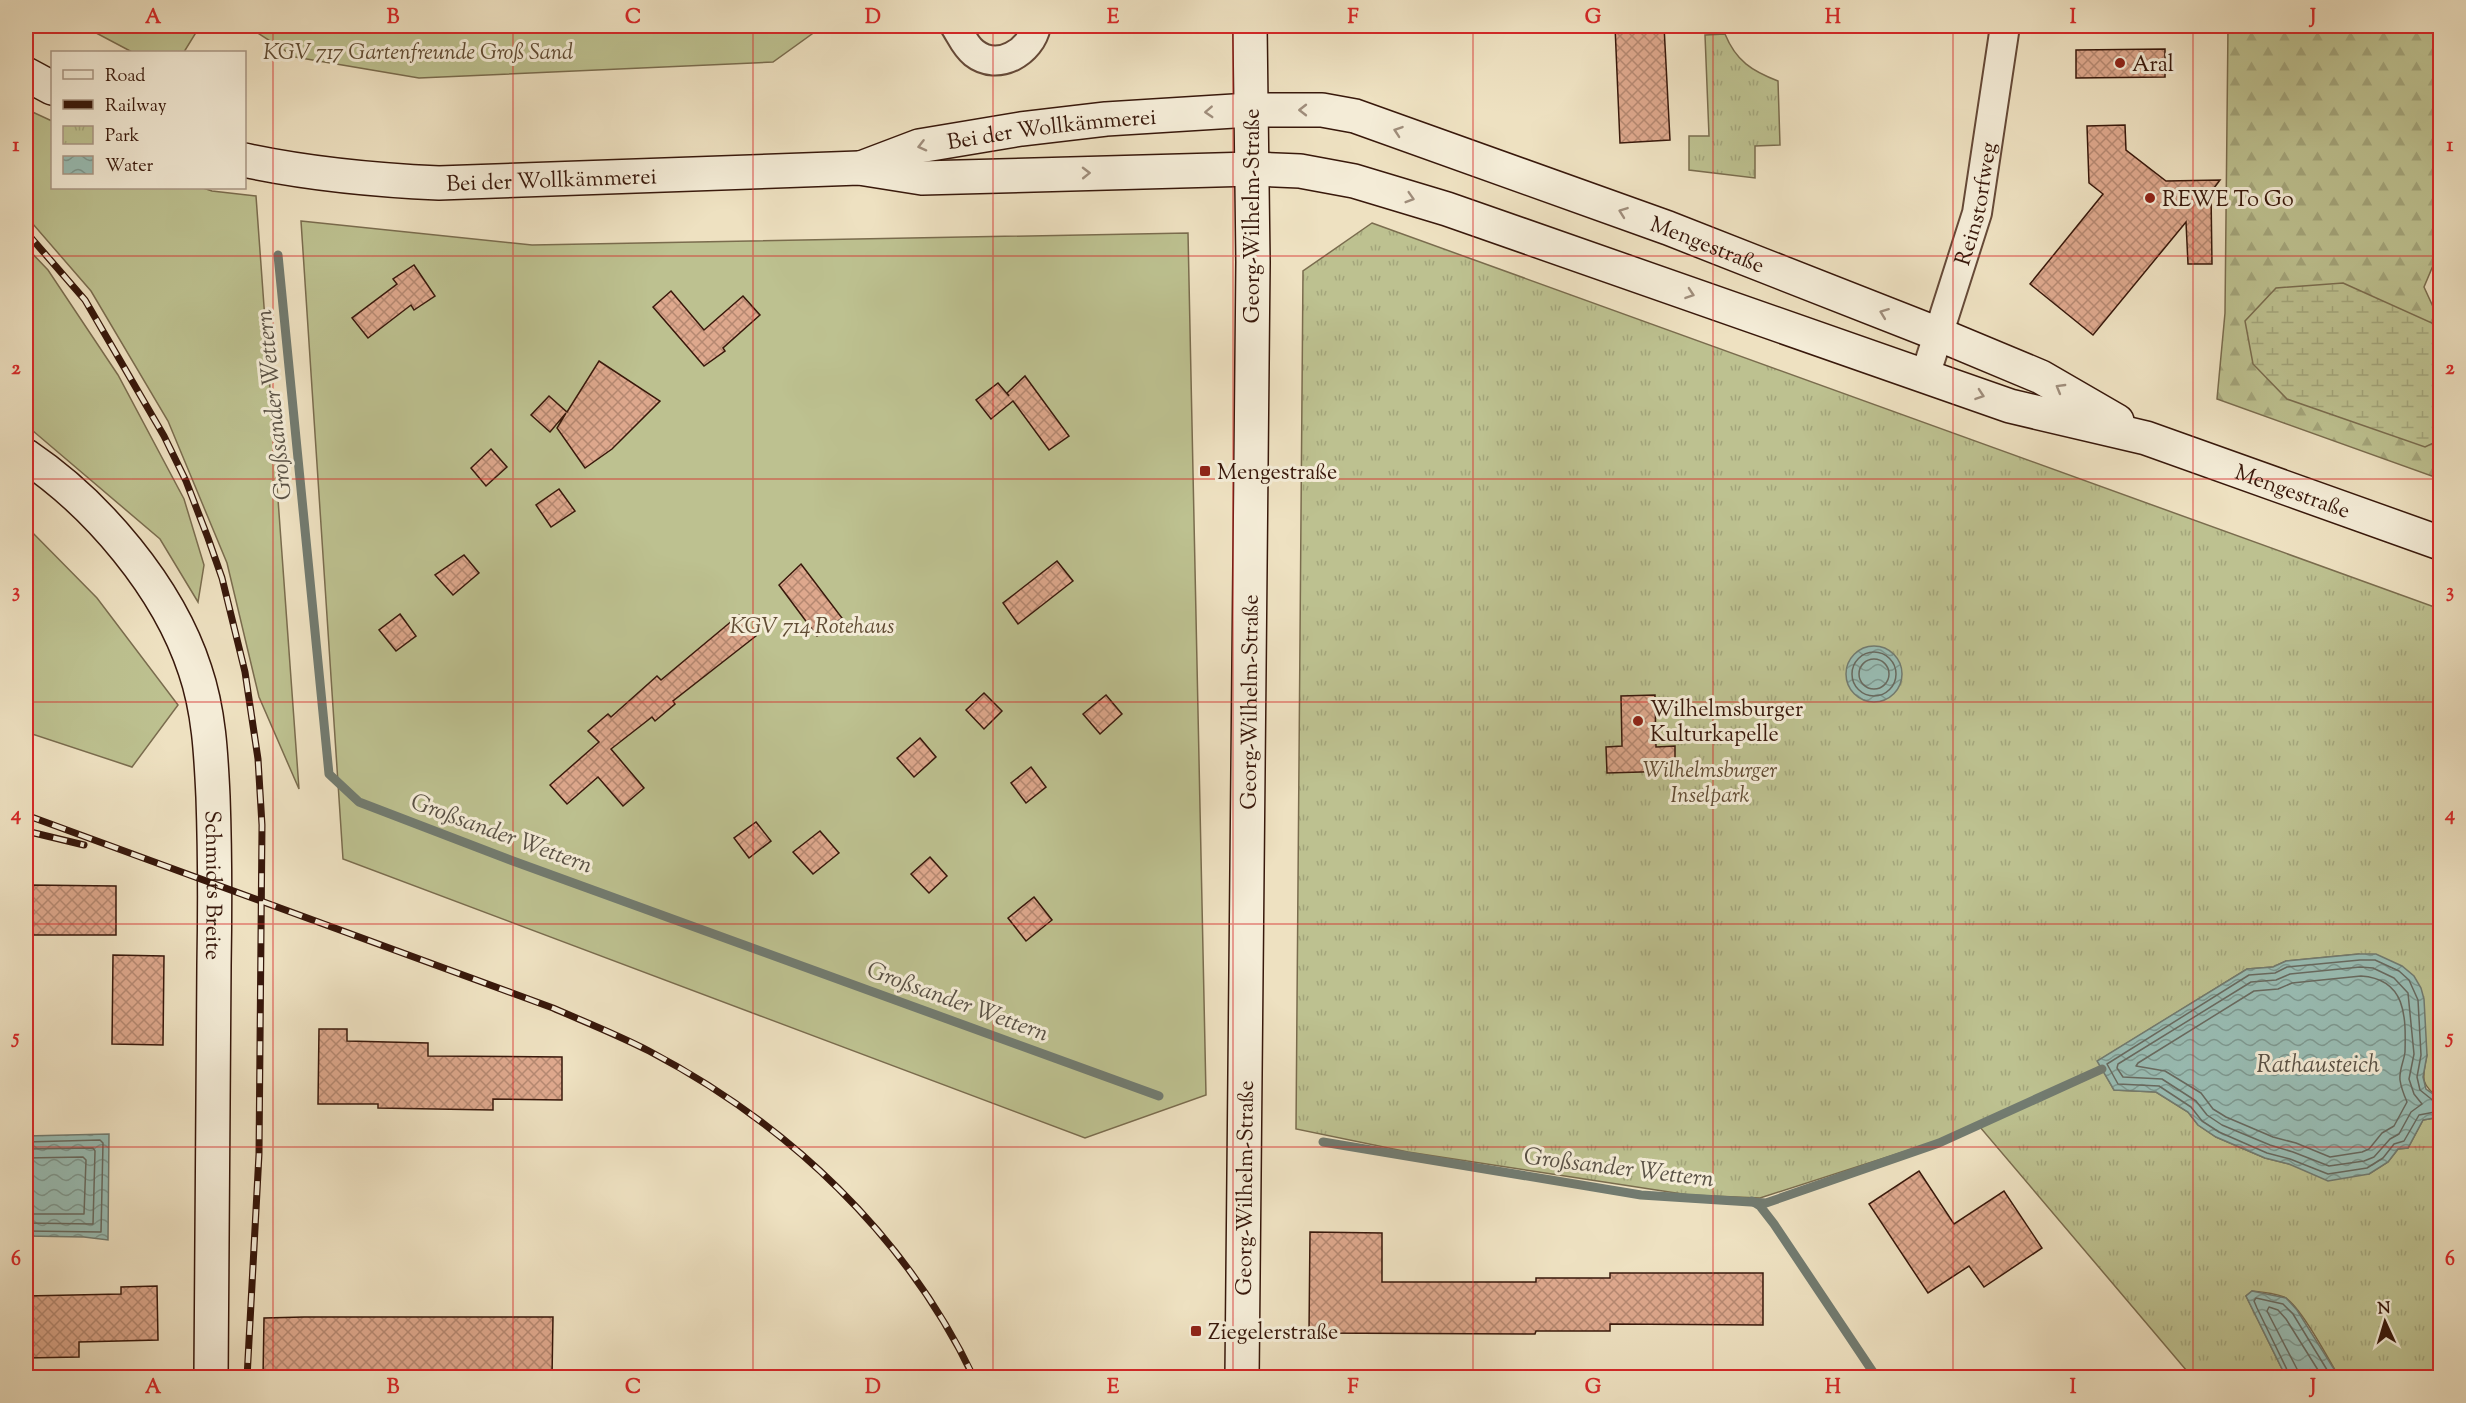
<svg xmlns="http://www.w3.org/2000/svg" width="2466" height="1403" font-family="'Sorts Mill Goudy',serif">
  <defs>
    <pattern id="forest-firs" width="22" height="20" patternUnits="userSpaceOnUse" patternTransform="scale(1.5)"><rect width="22" height="20" fill="#bdc190"/><path d="M5 1l3.5 6h-7zM16 11l3.5 6h-7z" fill="#a3a57b"/></pattern>
    <pattern id="wetland-marsh" width="20" height="14" patternUnits="userSpaceOnUse" patternTransform="scale(1.5)"><rect width="20" height="14" fill="#bdc190"/><path d="M1 5h8M5 5V1M11 12h8M15 12V8" fill="none" stroke="#a3a57b"/></pattern>
    <pattern id="park-tufts" width="24" height="20" patternUnits="userSpaceOnUse" patternTransform="scale(1.5)"><rect width="24" height="20" fill="#bdc190"/><path d="M3 7l-1-3M5 7V3M7 7l1-3M15 17l-1-3M17 17v-4M19 17l1-3" fill="none" stroke="#a3a57b"/></pattern>
    <pattern id="water-waves" width="16" height="10" patternUnits="userSpaceOnUse" patternTransform="scale(1.5)"><rect width="16" height="10" fill="#99bdb4"/><path d="M0 5q4-4 8 0t8 0" fill="none" stroke="#7e9991"/></pattern>
    <pattern id="building-cross-hatch" width="8" height="8" patternUnits="userSpaceOnUse" patternTransform="scale(1.5)"><rect width="8" height="8" fill="#dea88d"/><path d="M0 0l8 8M0 8l8-8" fill="none" stroke="#b58871"/></pattern>
  </defs>
  <rect width="100%" height="100%" fill="#eee1c1"/>
  <filter id="stains"><feTurbulence type="fractalNoise" baseFrequency=".00333" numOctaves="4"/><feColorMatrix values="0 0 0 0 .2 0 0 0 0 .09 0 0 0 0 .02 0 0 0 .5 -.17"/></filter>
  <radialGradient id="worn" r=".72"><stop offset=".6" stop-color="#630" stop-opacity="0"/><stop offset="1" stop-color="#630" stop-opacity=".3"/></radialGradient>
  <g fill="#bdc190" stroke="#7a6c4e" stroke-width="1.5">
    <polygon points="83,26 200,26 184,52 132,52"/>
    <polygon points="247,26 823,26 773,62 419,78 295,57"/>
    <polygon points="26,109 52,121 52,188 203,188 212,191 256,196 299,789 259,697 227,563 168,421 91,291 26,216"/>
    <polygon points="301,221 532,245 1188,233 1206,1095 1085,1138 343,859"/>
    <polygon points="26,247 48,270 118,375 184,499 204,565 198,602 160,539 26,425"/>
    <polygon points="26,526 97,598 178,705 132,767 26,732"/>
  </g>
  <polygon fill="url(#forest-firs)" stroke="#7a6c4e" stroke-width="1.5" points="2228,26 2440,26 2440,249 2424,287 2440,322 2440,479 2217,399 2225,313"/>
  <polygon fill="url(#wetland-marsh)" stroke="#7a6c4e" stroke-width="1.5" points="2343,283 2432,323 2440,336 2440,440 2425,447 2287,399 2253,364 2245,321 2276,288"/>
  <g fill="url(#park-tufts)" stroke="#7a6c4e" stroke-width="1.5">
    <path d="M1725 34C1736 61 1752 71 1778 81L1780 145 1755 146V178L1689 170V136H1709L1705 35Z"/>
    <path d="M1372 223 2440 609V1099C2420 1084 2422 1079 2427 1055L2359 954 2286 961 2273 967 2247 969 2098 1061 2114 1090 2156 1092 2188 1112 2198 1125 2216 1137 2265 1158 2289 1164 2369 1174 2388 1162 2398 1149 2408 1148 2423 1120 2440 1117V1377H2339C2329 1360 2300 1305 2284 1297 2274 1293 2263 1292 2252 1291L2246 1296 2286 1377H2192L1980 1127 1760 1198 1689 1195 1408 1152 1296 1129 1303 271Z"/>
  </g>
  <g fill="url(#water-waves)" stroke="#727b70" stroke-width="1.5">
    <circle cx="1874" cy="674" r="28"/>
    <polygon points="2359,954 2376,954 2402,966 2414,976 2421,988 2424,999 2427,1055 2423,1077 2426,1089 2440,1099 2440,1117 2423,1120 2408,1148 2398,1149 2388,1162 2369,1174 2328,1181 2289,1164 2265,1158 2216,1137 2198,1125 2188,1112 2156,1092 2114,1090 2097,1061 2247,969 2273,967 2286,961"/>
    <polygon points="109,1134 108,1240 84,1237 26,1236 26,1136"/>
    <polygon points="2252,1291 2286,1298 2297,1310 2339,1377 2286,1377 2246,1296"/>
  </g>
  <g fill="none" stroke-linecap="round" stroke-linejoin="round">
    <g stroke="#686a60" stroke-width="1.5">
      <circle cx="1874" cy="674" r="22"/>
      <circle cx="1874" cy="674" r="15"/>
      <polygon points="2360,967 2373,968 2394,978 2408,993 2414,1054 2409,1079 2414,1094 2422,1104 2411,1112 2399,1134 2390,1139 2374,1157 2364,1161 2329,1166 2293,1152 2270,1145 2222,1125 2207,1115 2196,1101 2162,1079 2123,1077 2117,1068 2118,1064 2251,982 2276,980 2290,974"/>
      <path d="M2361 976C2406 979 2406 1016 2405 1052 2404 1061 2399 1070 2400 1080 2401 1087 2404 1095 2407 1102L2394 1126 2382 1133 2369 1149 2362 1152 2330 1157 2296 1143 2273 1137 2226 1117 2213 1109 2201 1093 2165 1071 2136 1066 2138 1063 2254 991 2278 989 2292 983Z"/>
      <polyline points="2440,1103 2435,1102 2420,1090 2417,1077 2421,1055 2418,1000 2409,980 2399,971 2375,960 2360,960 2287,967 2275,973 2249,975 2107,1064 2118,1084 2159,1086 2191,1107 2202,1121 2219,1132 2267,1153 2290,1159 2328,1174 2367,1168 2383,1158 2394,1144 2404,1141 2419,1115 2440,1111"/>
      <polyline points="26,1142 100,1140 103,1143 101,1232 26,1231"/>
      <polyline points="26,1149 93,1148 95,1151 93,1224 26,1223"/>
      <polyline points="26,1158 83,1157 86,1160 84,1214 26,1214"/>
      <polyline points="2291,1378 2257,1308 2254,1301 2256,1298 2283,1304 2293,1314 2332,1378"/>
      <polyline points="2299,1378 2297,1369 2267,1311 2269,1307 2278,1310 2286,1319 2323,1378"/>
    </g>
    <g stroke="#727b70" stroke-width="9">
      <polyline points="278,255 329,774 359,802 513,861 1159,1096"/>
      <polyline points="1323,1142 1641,1195 1766,1203 1939,1143 2102,1069"/>
      <polyline points="1752,1201 1760,1206 1774,1224 1877,1378"/>
    </g>
  </g>
  <g fill="url(#building-cross-hatch)" stroke="#38180b" stroke-width="1.5">
    <polygon points="1615,26 1664,26 1670,140 1620,143"/>
    <polygon points="2165,49 2165,77 2076,78 2076,50"/>
    <polygon points="2125,125 2126,150 2166,181 2220,180 2211,192 2212,264 2188,264 2186,222 2093,335 2030,284 2103,194 2089,183 2087,126"/>
    <polygon points="414,265 435,296 414,310 411,305 368,338 352,318 397,284 393,279"/>
    <polygon points="671,291 704,330 743,296 760,315 723,348 725,351 704,366 653,307"/>
    <polygon points="599,361 660,401 612,449 585,468 557,428 566,413 550,432 531,415 549,396 567,412"/>
    <polygon points="1025,376 1069,436 1049,450 1013,401 991,419 976,400 998,383 1009,396 1007,393"/>
    <polygon points="491,449 507,467 486,486 471,468"/>
    <polygon points="559,489 575,511 551,527 536,505"/>
    <polygon points="464,555 479,573 453,595 435,575"/>
    <polygon points="1057,561 1073,581 1018,624 1003,603"/>
    <polygon points="801,564 842,618 817,636 779,585"/>
    <polygon points="400,614 416,636 396,651 379,630"/>
    <polygon points="739,615 756,636 673,701 675,704 655,721 652,717 611,749 644,788 623,806 598,777 567,804 550,785 599,742 588,731 608,714 611,717 657,676 661,680"/>
    <polygon points="984,693 1002,711 984,729 966,710"/>
    <polygon points="1106,695 1122,714 1100,734 1083,714"/>
    <polygon points="1655,695 1656,747 1675,746 1675,771 1607,773 1606,747 1622,746 1621,696"/>
    <polygon points="920,738 936,757 914,777 897,758"/>
    <polygon points="1031,767 1046,787 1026,803 1011,783"/>
    <polygon points="756,822 771,841 749,858 734,838"/>
    <polygon points="820,831 839,853 813,874 793,852"/>
    <polygon points="930,857 947,876 929,893 911,874"/>
    <polygon points="29,885 116,886 116,935 29,935"/>
    <polygon points="1034,897 1052,920 1026,941 1008,918"/>
    <polygon points="113,955 164,956 163,1045 112,1044"/>
    <polygon points="319,1029 347,1029 347,1041 428,1043 428,1056 562,1057 562,1100 493,1099 493,1110 378,1108 378,1104 318,1104"/>
    <polygon points="1919,1171 1954,1224 2004,1191 2042,1248 1984,1287 1969,1266 1928,1293 1869,1204"/>
    <polygon points="1310,1232 1382,1233 1382,1282 1536,1282 1536,1278 1610,1278 1610,1273 1763,1273 1763,1325 1610,1324 1610,1331 1536,1331 1535,1334 1309,1333"/>
    <polygon points="157,1286 158,1340 79,1342 79,1357 26,1358 26,1296 121,1294 121,1287"/>
    <polygon points="304,1317 553,1317 552,1377 263,1377 264,1318"/>
  </g>
  <g fill="none" stroke-linecap="round" stroke-linejoin="round">
    <g stroke="#664a38" stroke-width="32">
      <g id="street">
        <path d="M955 26C961 35 965 46 974 53 998 72 1031 52 1036 26"/>
        <path id="s1" d="M1925 376 1977 213 2005 26"/>
      </g>
    </g>
    <g stroke="#38180b" stroke-width="36">
      <g id="secondary">
        <polyline points="26,74 52,88"/>
        <path id="s2" d="M244 160C309 174 373 180 439 183L859 168 922 178 1252 169 1300 171 1354 181 1447 209 2010 406 2146 438 2440 543"/>
        <path id="s3" d="M861 168 919 146 1021 129 1106 119 1250 110H1322L1355 116 1668 228 1938 334 2041 377 2117 421"/>
        <path id="s4" d="M26 456C97 504 168 587 195 670 209 711 211 754 213 797 215 853 215 910 214 966 213 1103 212 1240 211 1378"/>
        <path id="s5" d="M1242 1378 1253 262 1250 26"/>
      </g>
    </g>
    <use href="#street" stroke="#f4ecd7" stroke-width="28"/>
    <use href="#secondary" stroke="#f4ecd7" stroke-width="33"/>
    <g stroke="#38180b" stroke-width="7">
      <g id="rail">
        <polyline points="26,232 85,300 164,436 186,481 208,538 222,578 245,672 258,759 262,825 259,1154 247,1378"/>
        <path d="M26 815 553 1008C585 1022 618 1035 649 1051 788 1124 906 1235 974 1378"/>
        <polyline points="26,831 84,845"/>
      </g>
    </g>
    <use href="#rail" stroke="#f4ecd7" stroke-width="4.5" stroke-dasharray="14" stroke-linecap="butt"/>
  </g>
  <defs><path id="oneway-chevron" d="M-2-3.5L2.5 0L-2 3.5" fill="none" stroke-width="1.6" stroke-linecap="round" stroke-linejoin="round" transform="scale(1.5)"/></defs>
  <g stroke="#9f8d7b">
    <use href="#oneway-chevron" transform="translate(1303 110) rotate(-180)"/>
    <use href="#oneway-chevron" transform="translate(1209 112) rotate(177)"/>
    <use href="#oneway-chevron" transform="translate(1398 131) rotate(-161)"/>
    <use href="#oneway-chevron" transform="translate(922 146) rotate(166)"/>
    <use href="#oneway-chevron" transform="translate(1086 173) rotate(-1)"/>
    <use href="#oneway-chevron" transform="translate(1410 198) rotate(17)"/>
    <use href="#oneway-chevron" transform="translate(1623 212) rotate(-160)"/>
    <use href="#oneway-chevron" transform="translate(1690 294) rotate(19)"/>
    <use href="#oneway-chevron" transform="translate(1884 313) rotate(-159)"/>
    <use href="#oneway-chevron" transform="translate(2060 388) rotate(-150)"/>
    <use href="#oneway-chevron" transform="translate(1980 395) rotate(19)"/>
  </g>
  <path fill="none" stroke="#d62828" stroke-width="1.5" stroke-opacity="0.55" d="M273 26V1378M513 26V1378M753 26V1378M993 26V1378M1233 26V1378M1473 26V1378M1713 26V1378M1953 26V1378M2193 26V1378M26 256H2440M26 479H2440M26 702H2440M26 924H2440M26 1147H2440"/>
  <g fill="#8f2418" stroke="#f4ecd7" stroke-width="2">
    <circle cx="2120" cy="63" r="6"/>
    <circle cx="2150" cy="198" r="6"/>
    <rect x="1199" y="465" width="12" height="12" rx="3"/>
    <circle cx="1638" cy="721" r="6"/>
    <rect x="1190" y="1325" width="12" height="12" rx="3"/>
  </g>
  <g text-anchor="middle" stroke-width="6" stroke-linejoin="round" paint-order="stroke">
    <g font-size="22" font-style="italic" fill="#604b33" stroke="#f4ecd7">
      <text x="418" y="59">KGV 717 Gartenfreunde Groß Sand</text>
      <text x="812" y="633">KGV 714 Rotehaus</text>
      <text x="1710" y="777">Wilhelmsburger<tspan x="1710" dy="25">Inselpark</tspan></text>
    </g>
    <g font-size="22" fill="#38180b" stroke="#f4ecd7" text-anchor="start">
      <text x="2132" y="71">Aral</text>
      <text x="2162" y="206">REWE To Go</text>
      <text x="1217" y="479">Mengestraße</text>
      <text x="1650" y="716">Wilhelmsburger<tspan x="1650" dy="25">Kulturkapelle</tspan></text>
      <text x="1208" y="1339">Ziegelerstraße</text>
    </g>
    <g font-size="22" fill="#38180b" stroke="#f4ecd7">
      <text dy="8" stroke="none"><textPath href="#s3" startOffset="196">Bei der Wollkämmerei</textPath></text>
      <text dy="8" stroke="none"><textPath href="#s2" startOffset="309">Bei der Wollkämmerei</textPath></text>
      <text dy="8" stroke="none"><textPath href="#s1" startOffset="180">Reinstorfweg</textPath></text>
      <text transform="translate(1251 216) rotate(-90)" y="8">Georg-Wilhelm-Straße</text>
      <text dy="8" stroke="none"><textPath href="#s3" startOffset="876">Mengestraße</textPath></text>
      <text dy="8" stroke="none"><textPath href="#s2" startOffset="2103">Mengestraße</textPath></text>
      <text dy="8" stroke="none"><textPath href="#s5" startOffset="676">Georg-Wilhelm-Straße</textPath></text>
      <text dy="8" stroke="none"><textPath href="#s4" startOffset="494">Schmidts Breite</textPath></text>
      <text dy="8" stroke="none"><textPath href="#s5" startOffset="190">Georg-Wilhelm-Straße</textPath></text>
    </g>
    <g font-size="24" font-style="italic" fill="#5a5246" stroke="#f4ecd7">
      <text transform="translate(273 405) rotate(-96)" y="8">Großsander Wettern</text>
      <text transform="translate(502 833) rotate(20)" y="8">Großsander Wettern</text>
      <text transform="translate(958 1001) rotate(20)" y="8">Großsander Wettern</text>
      <text x="2318" y="1072">Rathausteich</text>
      <text transform="translate(1619 1167) rotate(7)" y="8">Großsander Wettern</text>
    </g>
  </g>
  <rect width="2466" height="1403" fill="none" stroke="#eee1c1" stroke-width="66"/>
  <rect x="51" y="51" width="195" height="138" fill="#f4ecd7" stroke="#a99785" stroke-width="1.5"/>
  <rect x="63" y="70" width="30" height="9" fill="#f4ecd7" stroke="#a99785" stroke-width="1.5"/>
  <text x="105" y="81" font-size="18" fill="#38180b">Road</text>
  <rect x="63" y="100" width="30" height="9" fill="#38180b" stroke="#a99785" stroke-width="1.5"/>
  <text x="105" y="111" font-size="18" fill="#38180b">Railway</text>
  <rect x="63" y="126" width="30" height="18" fill="url(#park-tufts)" stroke="#a99785" stroke-width="1.5"/>
  <text x="105" y="141" font-size="18" fill="#38180b">Park</text>
  <rect x="63" y="156" width="30" height="18" fill="url(#water-waves)" stroke="#a99785" stroke-width="1.5"/>
  <text x="105" y="171" font-size="18" fill="#38180b">Water</text>
  <g transform="translate(2385 1322) rotate(356)" stroke="#f4ecd7" stroke-width="4.5" paint-order="stroke">
  <path d="M0-4.5L10 22L0 15L-10 22Z" fill="#38180b"/>
  <text y="-9" font-size="16" font-weight="bold" text-anchor="middle" fill="#38180b">N</text>
  </g>
  <rect x="33" y="33" width="2400" height="1337" fill="none" stroke="#d62828" stroke-width="2"/>
  <g font-size="20" text-anchor="middle" font-weight="bold" fill="#d62828">
    <text x="153" y="23">A</text>
    <text x="393" y="23">B</text>
    <text x="633" y="23">C</text>
    <text x="873" y="23">D</text>
    <text x="1113" y="23">E</text>
    <text x="1353" y="23">F</text>
    <text x="1593" y="23">G</text>
    <text x="1833" y="23">H</text>
    <text x="2073" y="23">I</text>
    <text x="2313" y="23">J</text>
    <text x="16" y="151">1</text>
    <text x="2450" y="151">1</text>
    <text x="16" y="374">2</text>
    <text x="2450" y="374">2</text>
    <text x="16" y="597">3</text>
    <text x="2450" y="597">3</text>
    <text x="16" y="820">4</text>
    <text x="2450" y="820">4</text>
    <text x="16" y="1043">5</text>
    <text x="2450" y="1043">5</text>
    <text x="16" y="1265">6</text>
    <text x="2450" y="1265">6</text>
    <text x="153" y="1393">A</text>
    <text x="393" y="1393">B</text>
    <text x="633" y="1393">C</text>
    <text x="873" y="1393">D</text>
    <text x="1113" y="1393">E</text>
    <text x="1353" y="1393">F</text>
    <text x="1593" y="1393">G</text>
    <text x="1833" y="1393">H</text>
    <text x="2073" y="1393">I</text>
    <text x="2313" y="1393">J</text>
  </g>
  <rect width="100%" height="100%" filter="url(#stains)"/>
  <rect width="100%" height="100%" fill="url(#worn)"/>
</svg>
